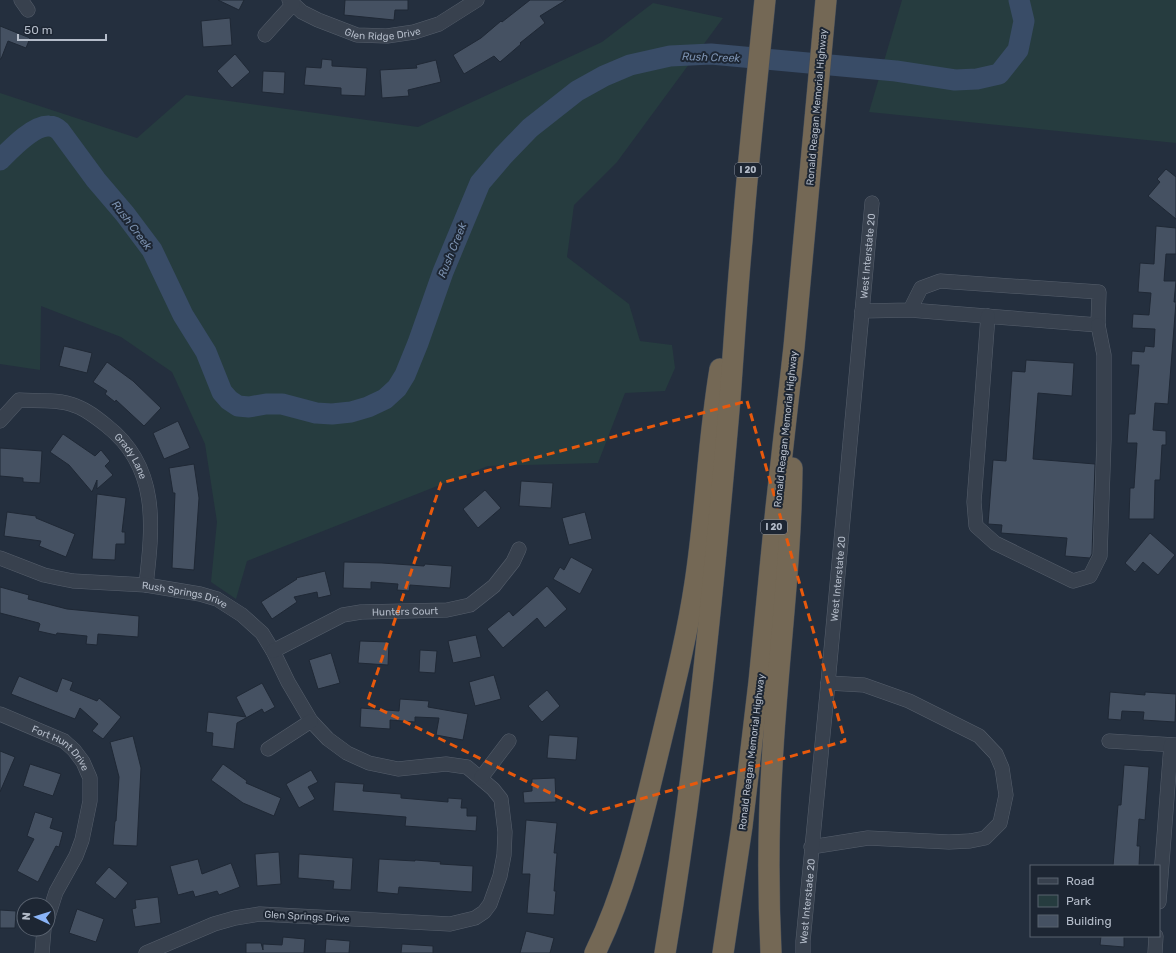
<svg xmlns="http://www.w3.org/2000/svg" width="1176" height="953" font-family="Rubik,sans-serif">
  <rect width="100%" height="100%" fill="#242f3e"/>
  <g fill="#263c3f">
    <polygon points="902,0 1176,0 1176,143 869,112"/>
    <polygon points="653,3 723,18 617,162 574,205 567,257 629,304 640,341 672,345 675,368 665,391 625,393 598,463 488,466 247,561 236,599 211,582 217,522 205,444 172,372 121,337 41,306 40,370 0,364 0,93 137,138 186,95 418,127 602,42"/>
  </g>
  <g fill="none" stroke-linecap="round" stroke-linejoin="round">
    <path stroke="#394c67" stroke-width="21" d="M0 160C10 150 33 125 49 126 53 126 57 128 60 131L96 180 125 214 152 250 183 315 206 352 222 392 229 400 238 406 249 407 266 404H282L316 413 332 414 351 412 368 407 385 399 397 388 405 375 418 343 443 272 480 183 503 156 530 128 577 91 604 76 630 65 670 56 711 54 896 71 955 80 977 79 999 74 1018 50 1024 21 1019 0"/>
  </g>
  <g fill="#455162" stroke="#1f2835">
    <polygon points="218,0 244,0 239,10"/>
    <polygon points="345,0 408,0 408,10 395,10 394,20 344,15"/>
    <polygon points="530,0 566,0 540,16 545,23 520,43 521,44 500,62 494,56 464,74 453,55 481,38 501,21 502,22"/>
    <polygon points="230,18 232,45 203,47 201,21"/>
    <polygon points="0,26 30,38 26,48 8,41 1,59 0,59"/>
    <polygon points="235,54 250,72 232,88 217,71"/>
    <polygon points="322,59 332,60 332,66 367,68 365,96 341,95 341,88 304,85 306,67 321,68"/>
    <polygon points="436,60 441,82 408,90 409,96 382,98 380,70 417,68 416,65"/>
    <polygon points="263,71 285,72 284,94 262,92"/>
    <polygon points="1166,169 1176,177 1176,219 1148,196 1160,182 1157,179"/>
    <polygon points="1156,226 1176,228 1176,254 1166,254 1164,281 1176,281 1174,302 1176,302 1168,404 1155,403 1153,430 1166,431 1166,445 1162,445 1160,480 1155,480 1154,519 1129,519 1130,488 1134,488 1137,443 1127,443 1129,414 1135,414 1139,365 1131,365 1132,351 1144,352 1145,346 1154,347 1155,329 1132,328 1133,314 1149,315 1151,293 1138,292 1140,263 1154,264"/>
    <polygon points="64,346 92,353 87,373 59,366"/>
    <polygon points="1026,360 1074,363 1072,396 1038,393 1033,459 1095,464 1092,554 1090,558 1065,556 1067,538 1001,533 1002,525 988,524 993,460 1006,461 1012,371 1025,372"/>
    <polygon points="107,362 133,381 161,408 144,426 116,400 115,402 105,394 107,391 93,382"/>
    <polygon points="178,421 190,448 164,459 153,433"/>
    <polygon points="63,434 95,456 101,450 110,461 105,466 113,475 97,489 97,480 92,492 69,465 50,452"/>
    <polygon points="0,448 42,451 40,483 23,482 23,478 0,476"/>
    <polygon points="194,464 199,498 194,570 172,568 175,493 173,493 169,468"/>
    <polygon points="521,481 553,483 551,508 519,506"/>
    <polygon points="485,490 501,508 478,528 463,509"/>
    <polygon points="97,494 126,498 122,532 125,532 125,544 116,544 115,560 92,559"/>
    <polygon points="7,512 36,516 36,518 75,534 66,557 39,546 41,541 4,536"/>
    <polygon points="585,512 592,539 569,545 562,518"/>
    <polygon points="1150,533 1175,555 1158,575 1143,562 1135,572 1125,563"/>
    <polygon points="571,557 593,569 580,594 553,579 560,567 564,570"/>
    <polygon points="344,562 382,563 424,566 425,564 452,566 450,588 410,585 409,591 397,590 398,584 371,582 371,589 343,588"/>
    <polygon points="325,571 331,595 318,598 317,592 294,597 297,602 272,619 261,602 297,579 296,578"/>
    <polygon points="547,586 567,609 545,628 537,618 503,648 487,629 509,611 513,616"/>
    <polygon points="0,587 29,595 28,599 67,609 139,616 138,637 98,634 97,645 86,644 87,636 57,633 56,635 38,631 40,624 39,623 0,613"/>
    <polygon points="476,635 481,657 453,663 448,641"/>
    <polygon points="360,641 389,642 388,665 358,663"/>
    <polygon points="420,650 437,651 435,673 419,672"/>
    <polygon points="331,653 340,683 318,689 309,660"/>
    <polygon points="494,675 501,699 475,706 469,682"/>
    <polygon points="19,676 57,692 62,678 73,682 70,690 97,701 99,698 121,717 103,739 92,731 98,724 80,708 75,719 11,694"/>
    <polygon points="262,683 275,707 264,713 262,709 237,723 234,749 212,746 213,733 206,732 208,712 246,717 236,697"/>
    <polygon points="547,690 560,706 542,722 528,706"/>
    <polygon points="1110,692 1145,695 1145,692 1176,694 1175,722 1143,720 1144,712 1122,711 1121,720 1108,719"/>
    <polygon points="400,699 429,701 428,707 468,714 463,740 436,735 439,718 415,717 415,722 390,720 390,729 360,727 361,708 399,711"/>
    <polygon points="549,735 578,737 576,760 547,758"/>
    <polygon points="133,736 141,768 137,846 113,845 115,821 116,821 119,777 110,742"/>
    <polygon points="0,751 15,757 0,792"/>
    <polygon points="30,764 61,774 53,796 23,786"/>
    <polygon points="223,764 247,781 246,783 281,798 274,816 243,803 211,780"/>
    <polygon points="1124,765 1149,767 1145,820 1139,819 1137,846 1140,846 1139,866 1113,866 1118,805 1121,805"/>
    <polygon points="311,770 318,782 308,787 315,799 299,808 286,784"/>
    <polygon points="555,778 556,802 524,803 523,792 532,791 532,779"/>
    <polygon points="335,782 364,784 363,791 401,794 401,798 448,802 448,798 462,799 461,808 467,808 467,816 477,816 476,831 405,826 406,817 333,811"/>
    <polygon points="35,812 53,818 50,828 63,832 59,847 56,846 38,882 17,871 34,839 27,836"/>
    <polygon points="526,820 557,823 554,853 557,853 554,891 556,891 554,915 527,913 530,874 522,874"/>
    <polygon points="279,852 281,884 257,886 255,854"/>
    <polygon points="299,854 353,858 351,890 333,889 334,881 298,878"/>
    <polygon points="198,859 202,874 231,863 240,887 219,895 217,891 195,897 193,891 178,895 170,866"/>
    <polygon points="379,859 415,861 415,860 441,862 440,864 473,866 472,892 399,887 398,894 377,892"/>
    <polygon points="109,867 128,883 115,899 95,883"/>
    <polygon points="158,897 161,923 135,927 132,909 136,908 135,900"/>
    <polygon points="77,909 104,919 96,942 69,933"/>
    <polygon points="0,910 16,911 15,928 0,928"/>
    <polygon points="526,931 554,938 550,953 520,953"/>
    <polygon points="1101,936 1124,936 1124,947 1100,945"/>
    <polygon points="283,937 305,939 304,953 246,953 246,943 261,943 263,950 263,944 282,945"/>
    <polygon points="326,939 350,941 349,953 325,953"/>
    <polygon points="402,944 433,946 433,953 401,953"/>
  </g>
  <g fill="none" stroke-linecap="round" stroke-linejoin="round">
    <g stroke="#565f6c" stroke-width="15">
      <g id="minor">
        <polyline points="21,0 28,10"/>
        <path id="s1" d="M289 0 302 12 318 20 357 35 387 36 414 32 439 24 477 0"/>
        <polyline points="265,35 293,4"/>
        <polyline points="862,311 910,310 1098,325 1099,292 940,281 921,288 910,310"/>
        <polyline points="988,316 974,502 976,526 995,543 1073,581 1090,576 1100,556 1104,440 1104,355 1098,325"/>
        <path id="s2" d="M0 421 19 400C37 401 59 399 76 406 87 410 97 418 107 426 159 467 153 525 146 585"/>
        <path id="s3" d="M0 558 44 575 58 578 73 581 146 585 200 594 217 599 242 615 262 633 273 651 288 682 311 721 328 739 347 753 369 763 398 769 446 764 467 767 493 789 501 799 505 832 504 855 500 876 490 904 484 912 475 918 450 924 260 914 235 918 214 924 146 953"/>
        <path id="s4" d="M273 651 343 615 361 612 447 610 470 605 494 586 513 562 519 549"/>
        <path id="s5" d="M0 714 64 741 74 750 83 762 90 778V801L82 840 76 856 56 892 48 917"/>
        <polyline points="1109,741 1176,745"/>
        <polyline points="268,749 311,721"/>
        <polyline points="481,778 509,741"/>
        <polyline points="811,847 868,838 949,842 970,841 985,838 1000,823 1006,795 1002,768 996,754 979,736 909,701 864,685 828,683"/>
        <polyline points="1159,902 1171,745"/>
        <polyline points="42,953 44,929"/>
        <path id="s6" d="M803 953V941L828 683 872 203"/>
        <polyline points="1155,953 1156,936"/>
      </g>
    </g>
    <g stroke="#434c59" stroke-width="22">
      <g id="highway">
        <path d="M595 953C627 888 643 815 660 745 673 691 687 637 695 583 706 512 708 440 720 369"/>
        <path d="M665 953C696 769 714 584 730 398 734 345 737 293 742 240 748 160 757 80 765 0"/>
        <polyline points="723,953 742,826 759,682 776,508 794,347 826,0"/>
        <path d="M771 953C768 890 768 828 772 765 777 666 791 568 792 468"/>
      </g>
    </g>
    <use href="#minor" stroke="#38414e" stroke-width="14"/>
    <use href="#highway" stroke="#746855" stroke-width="21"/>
  </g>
  <path fill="none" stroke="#e8590c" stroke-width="3" stroke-dasharray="8 5" stroke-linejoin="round" d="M747 401 845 741 591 813 367 703 441 483Z"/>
  <g text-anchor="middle" stroke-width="4" stroke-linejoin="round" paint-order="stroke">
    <g fill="#1d2633" stroke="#878f9c" stroke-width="1">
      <rect x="735" y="163" width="26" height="14" rx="3"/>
      <rect x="761" y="520" width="26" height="14" rx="3"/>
    </g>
    <g font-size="9" font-weight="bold" fill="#b4bcc9">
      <text x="748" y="173">I 20</text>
      <text x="774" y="530">I 20</text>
    </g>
    <g font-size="10" fill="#b4bcc9" stroke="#1d2633">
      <text dy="4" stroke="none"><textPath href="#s1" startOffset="103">Glen Ridge Drive</textPath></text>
      <text transform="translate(816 107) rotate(-85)" y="4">Ronald Reagan Memorial Highway</text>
      <text dy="4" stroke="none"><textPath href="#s6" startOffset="700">West Interstate 20</textPath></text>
      <text transform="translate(785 429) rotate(-84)" y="4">Ronald Reagan Memorial Highway</text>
      <text dy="4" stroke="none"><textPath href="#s2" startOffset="162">Grady Lane</textPath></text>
      <text dy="4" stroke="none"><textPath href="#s6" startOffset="376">West Interstate 20</textPath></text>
      <text dy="4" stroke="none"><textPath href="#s3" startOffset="190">Rush Springs Drive</textPath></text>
      <text dy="4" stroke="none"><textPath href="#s4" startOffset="141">Hunters Court</textPath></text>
      <text dy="4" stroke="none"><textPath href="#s5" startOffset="71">Fort Hunt Drive</textPath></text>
      <text transform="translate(751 752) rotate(-83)" y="4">Ronald Reagan Memorial Highway</text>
      <text dy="4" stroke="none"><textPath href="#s6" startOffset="52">West Interstate 20</textPath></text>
      <text transform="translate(307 916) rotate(3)" y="4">Glen Springs Drive</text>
    </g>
    <g font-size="11" font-style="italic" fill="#7c92b1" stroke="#1d2633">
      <text transform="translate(711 57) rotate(2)" y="4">Rush Creek</text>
      <text transform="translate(132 225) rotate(53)" y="4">Rush Creek</text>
      <text transform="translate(452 250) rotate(-68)" y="4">Rush Creek</text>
    </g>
  </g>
  <rect x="1030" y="865" width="130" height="72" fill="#1d2633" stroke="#59626f"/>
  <rect x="1038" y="878" width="20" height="6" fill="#38414e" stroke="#59626f"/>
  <text x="1066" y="885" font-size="12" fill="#b4bcc9">Road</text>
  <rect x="1038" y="895" width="20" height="12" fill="#263c3f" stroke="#59626f"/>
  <text x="1066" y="905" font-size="12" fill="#b4bcc9">Park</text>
  <rect x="1038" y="915" width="20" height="12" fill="#455162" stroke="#59626f"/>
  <text x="1066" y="925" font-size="12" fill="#b4bcc9">Building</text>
  <g transform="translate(36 917) rotate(274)"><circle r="19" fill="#1d2633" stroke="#59626f"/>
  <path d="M0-3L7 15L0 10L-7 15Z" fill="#8ab4f8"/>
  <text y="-6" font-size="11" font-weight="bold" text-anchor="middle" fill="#b4bcc9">N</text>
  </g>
  <path d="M18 34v6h88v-6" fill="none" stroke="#b4bcc9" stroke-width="2"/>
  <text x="24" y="34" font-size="12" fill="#b4bcc9" stroke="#1d2633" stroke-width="3" paint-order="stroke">50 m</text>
</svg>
